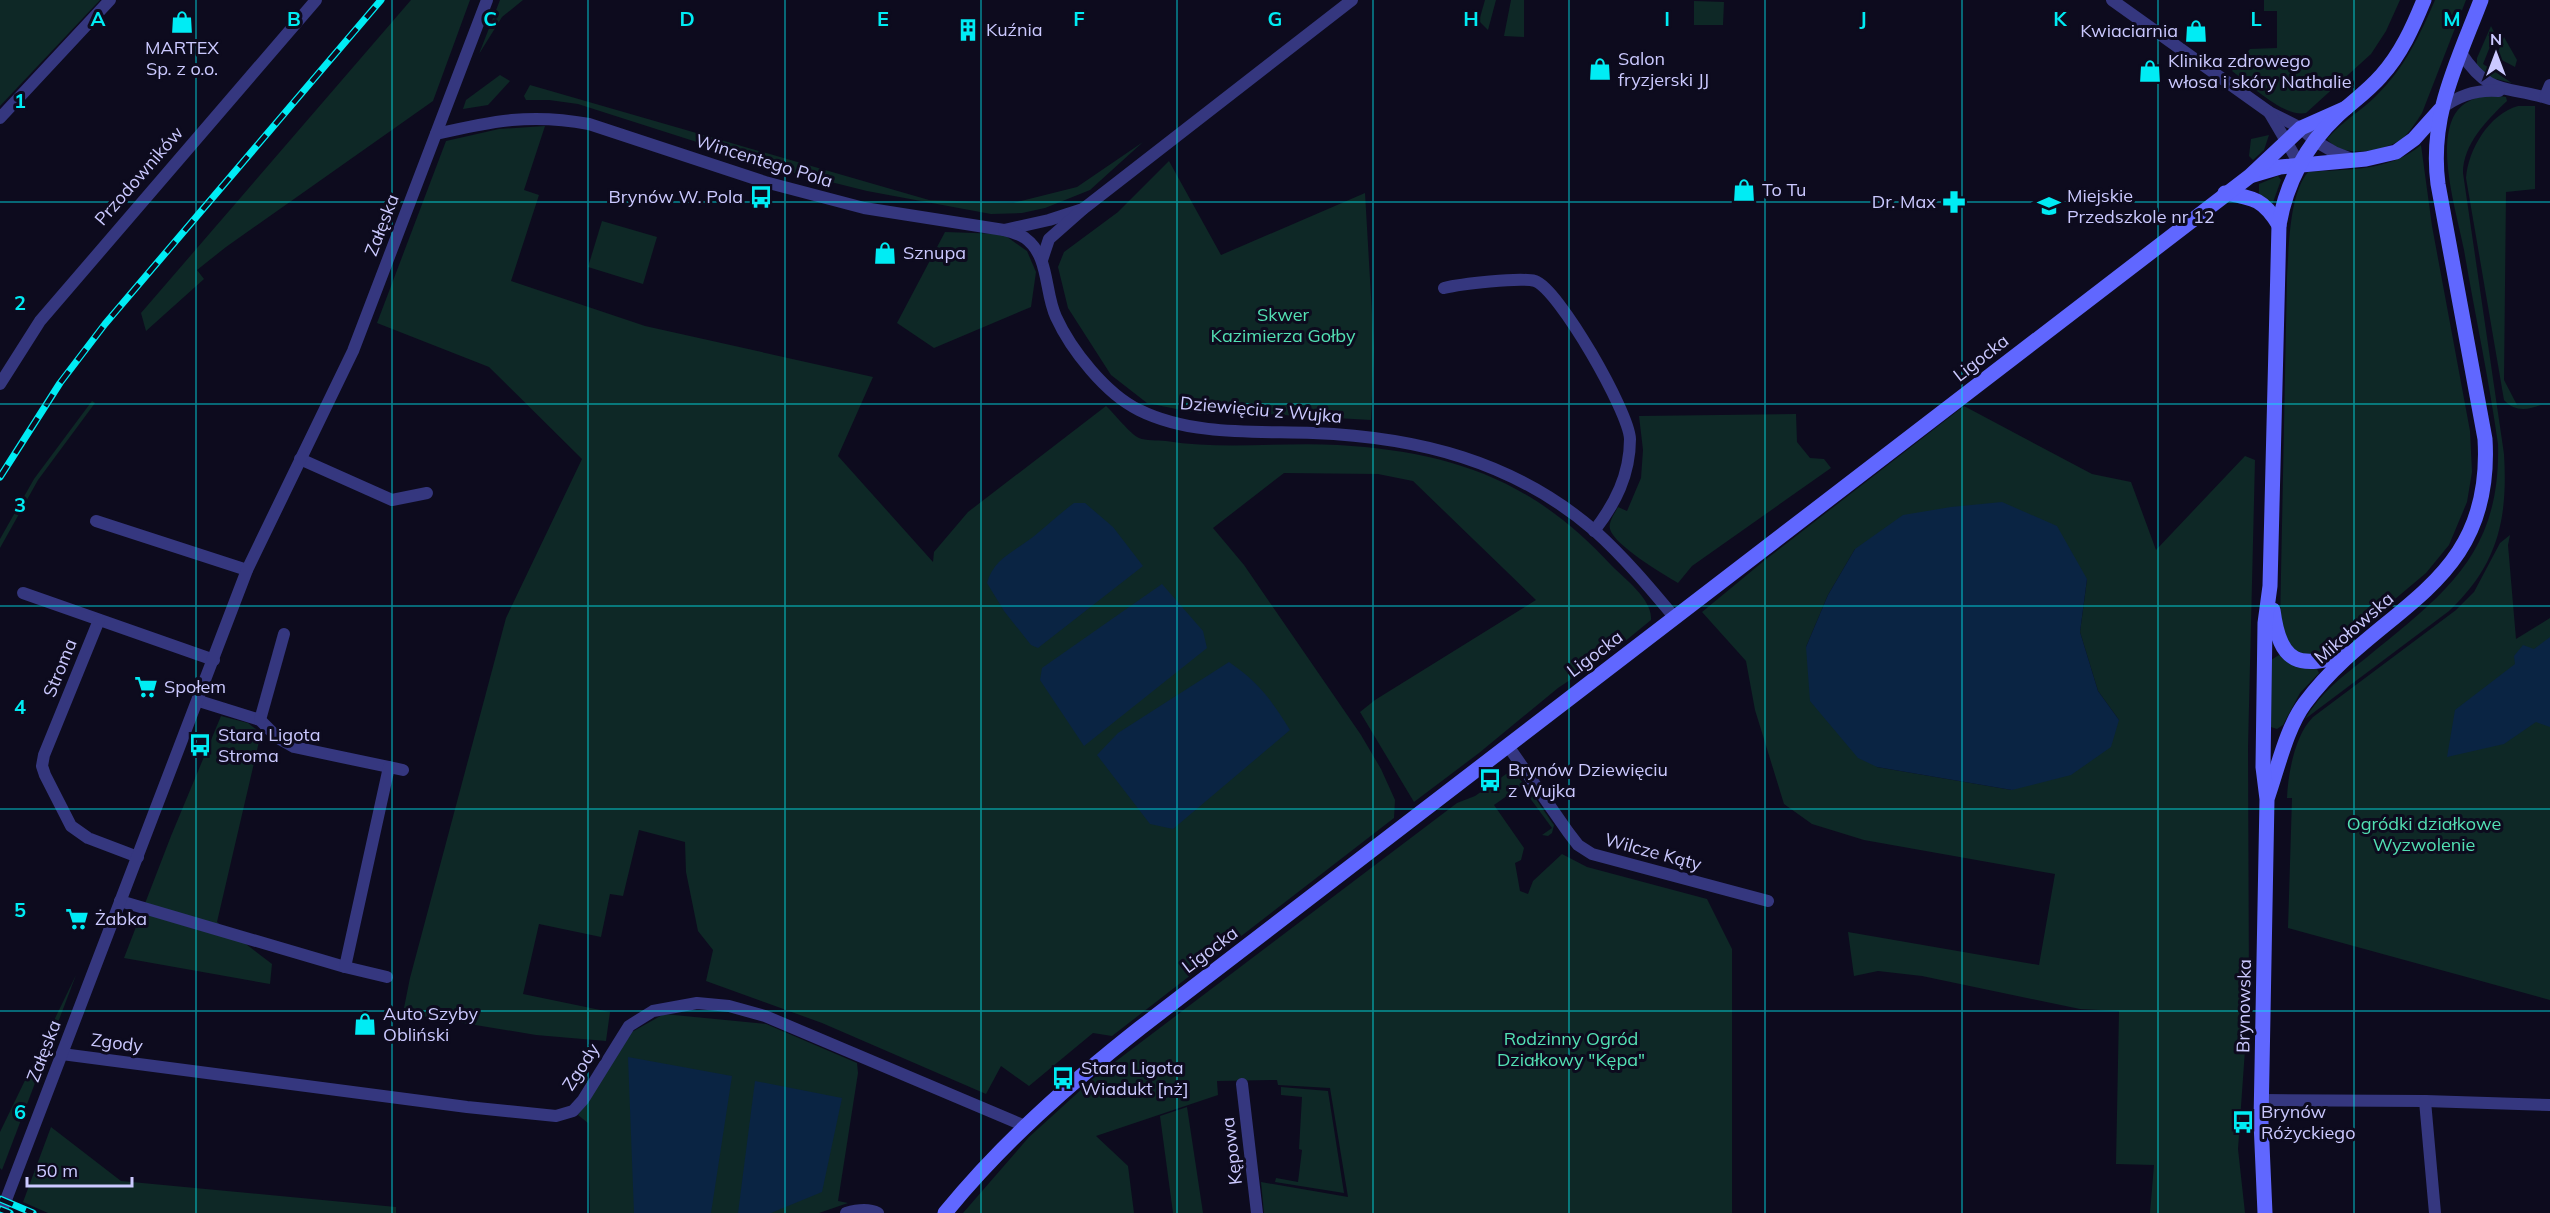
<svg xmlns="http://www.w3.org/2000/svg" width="2550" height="1213" font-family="Mulish,sans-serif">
  <rect width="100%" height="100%" fill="#0d0b1e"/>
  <g fill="#0e2826" fill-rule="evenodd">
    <polygon points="0,0 100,0 0,106"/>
    <polygon points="411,0 470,0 433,101 226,247 197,270 204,279 146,331 141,313"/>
    <polygon points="500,0 523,0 502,17 479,54"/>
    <polygon points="1485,0 1496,0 1488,30 1479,21"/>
    <polygon points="1511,0 1524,0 1524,37 1504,36"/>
    <path d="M2264 0H2400L2386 31 2371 54 2306 113C2284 118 2250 84 2232 71L2250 49 2277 48V11H2264Z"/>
    <path d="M2435 0H2466L2422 113C2416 122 2410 132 2402 139 2383 152 2342 159 2327 139 2341 122 2361 111 2376 96 2404 69 2420 35 2435 0Z"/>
    <polygon points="1694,1 1724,2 1723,25 1694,25"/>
    <polygon points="2491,26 2495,34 2483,64 2512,83 2488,77 2477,68 2477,58"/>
    <polygon points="2504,37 2517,60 2515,67 2496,57"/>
    <polygon points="500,75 510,81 488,105 463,109 466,100"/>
    <polygon points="530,85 929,200 1013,203 1077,187 1143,142 1090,190 1045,208 1022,213 991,214 867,191 791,172 578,104 549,100 526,100 524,96"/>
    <path d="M2488 94 2506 97 2507 101C2487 120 2463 144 2463 173L2504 454C2508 519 2498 565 2449 611L2305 719C2320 693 2343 676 2366 658 2444 594 2501 555 2498 444 2489 379 2475 315 2464 250 2457 214 2438 154 2452 120 2459 103 2472 99 2488 94Z"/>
    <path d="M2518 106H2535V189L2506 192 2504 380 2517 405H2541C2527 410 2515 412 2504 400L2466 178C2468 150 2489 114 2518 106Z"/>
    <path d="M545 126 524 190 539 195 511 281 645 326 873 377 838 456 933 562 934 552 968 512 1106 406C1114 413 1130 434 1139 438 1146 441 1157 440 1166 441 1222 450 1280 442 1338 445 1453 452 1533 480 1612 566 1625 579 1653 600 1651 620L1612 652 1558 688 1479 753 1414 802 1360 712 1375 700 1536 600 1413 481 1378 474 1284 473 1213 528 1244 565 1361 735 1381 769 1395 800 1394 818 1112 1036 1093 1033 1029 1086 1001 1066 986 1094 822 1023 706 981 713 950 698 931 686 872 685 842 639 830 623 896 610 894 601 937 539 924 523 994 610 1012 606 1041 536 1035 403 1013 410 978 506 618 582 459 489 367 377 323 446 141 499 129Z"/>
    <polygon points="2269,135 2264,150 2253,160 2249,156 2251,139"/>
    <path d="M2421 145 2432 226 2470 431 2472 472 2467 502 2449 545 2426 573 2332 652 2304 656 2290 647 2280 624 2287 276C2289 248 2289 194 2308 172 2347 169 2389 172 2421 145Z"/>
    <polygon points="1169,161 1221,255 1365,193 1374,348 1371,420 1264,414 1201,414 1147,403 1111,375 1068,308 1058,267 1064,252 1118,212"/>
    <polygon points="2278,176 2281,180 2272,205 2259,194 2259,184"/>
    <polygon points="602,221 657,237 643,284 588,267"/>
    <polygon points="945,232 1003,234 1027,251 1036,272 1031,307 934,348 897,323"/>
    <polygon points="92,401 95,403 38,480 0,548 0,539 34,479"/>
    <path d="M1964 406 2092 474 2131 482 2156 550 2245 456 2255 460 2248 747 2249 993 2238 1149 2245 1213H2150L2154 1165 2116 1164 2119 1011 2080 1009 1922 976 1878 971 1854 976 1848 932 2039 965 2055 874 1864 840 1812 824 1784 804 1755 710 1746 661 1702 612 1765 560ZM1855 549 2087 579 2080 632 2098 691 2119 720 2012 790 1877 767 1806 647 1828 595Z"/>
    <path d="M1796 414 1797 442 1810 458 1824 459 1831 468 1692 566 1678 583C1663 574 1614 545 1610 529 1608 522 1615 513 1618 507L1627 511 1641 478 1643 450 1639 416Z"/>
    <path d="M2510 535 2508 545 2516 639 2550 618V1000L2288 928 2292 798H2287C2288 773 2295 735 2313 717L2456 610 2474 592 2500 543Z"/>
    <polygon points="2279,655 2302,668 2317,669 2319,673 2300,693 2283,725 2277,729 2271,727 2271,660"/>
    <polygon points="221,716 248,723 261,733 217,922 272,964 270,984 124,958 171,836"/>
    <path d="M1509 772C1522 775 1545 813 1554 825L1552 833 1548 836 1542 835 1552 828 1521 786 1494 805 1524 848 1521 860 1515 863 1520 891 1528 894 1533 881 1562 854 1587 867 1707 899 1732 949V1213H1264L1261 1182 1348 1197 1330 1088 1278 1085 1277 1080 1217 1081 1218 1095 1096 1136 1128 1166 1134 1213H963L1029 1137 1095 1077 1457 803 1475 796Z"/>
    <polygon points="76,975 2,1170 0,1168 0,1132"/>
    <polygon points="664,1014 766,1024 857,1063 858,1073 838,1201 848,1203 819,1213 590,1213 588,1123 578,1115 630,1033"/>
    <polygon points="1281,1087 1328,1091 1344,1193 1275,1182 1276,1178 1298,1182 1302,1150 1299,1149 1302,1097 1281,1095"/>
    <polygon points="1187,1107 1203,1213 1173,1213 1160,1116"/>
    <polygon points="51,1127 121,1181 396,1207 396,1213 48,1213 23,1202"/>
  </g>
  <g fill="#0a2443">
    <polygon points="2002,502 2057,526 2087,579 2080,632 2098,691 2119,720 2111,747 2071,775 2012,790 1877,767 1858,758 1810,701 1806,647 1828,595 1855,549 1903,515 1951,507"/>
    <path d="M1074 503H1085L1113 527 1143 566 1038 648 1031 645 1004 611 987 583C993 559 1015 551 1033 537 1047 526 1059 514 1074 503Z"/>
    <polygon points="1162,584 1203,631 1207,648 1084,746 1040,680 1042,668"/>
    <polygon points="2550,637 2550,727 2536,722 2504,744 2447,757 2455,710 2515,664 2514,656 2523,645 2534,649"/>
    <path d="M1229 662C1258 682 1271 699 1290 730L1173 829 1150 824 1097 755 1118 733Z"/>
    <polygon points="628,1057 732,1076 711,1213 634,1213"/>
    <polygon points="755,1081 842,1098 822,1192 771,1213 738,1213"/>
  </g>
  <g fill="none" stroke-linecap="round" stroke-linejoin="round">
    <g stroke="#35377f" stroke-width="12">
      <polyline points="2112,0 2269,112 2301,128 2315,141 2334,152 2352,159"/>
      <path d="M2461 53C2490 97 2506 85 2550 99"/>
      <polyline points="2545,97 2550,85"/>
      <path d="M2442 108C2459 95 2477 89 2499 91"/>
      <polyline points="2269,112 2300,165"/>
      <polyline points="0,118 110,0"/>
      <path d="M436 134C492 121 531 113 589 124L765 182 864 208 1004 230 1049 220 1083 209"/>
      <path d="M1004 230C1011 232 1020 234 1025 238 1050 256 1044 291 1056 317 1071 350 1106 394 1139 410 1191 436 1257 431 1313 433 1417 437 1514 461 1595 531 1624 557 1650 588 1675 618"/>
      <polyline points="1042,260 1049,239 1083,209 1352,0"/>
      <path d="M1444 288C1460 284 1520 277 1535 281 1559 289 1629 412 1630 439 1630 475 1615 504 1594 531"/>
      <polyline points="0,384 40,321 316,0"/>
      <polyline points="300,459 392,500 427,493"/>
      <polyline points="96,521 247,570"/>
      <polyline points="23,593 214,660"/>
      <polyline points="99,620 44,755 42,766 45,775 71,826 88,838 138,857"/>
      <polyline points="199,701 260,720 278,738 294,747 403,770"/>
      <polyline points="260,720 284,634"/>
      <polyline points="1508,746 1568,832 1578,845 1592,854 1768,901"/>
      <polyline points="120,901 345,967 387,977"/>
      <polyline points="345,967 389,767"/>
      <polyline points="62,1054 467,1107 556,1116 573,1111 583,1100 629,1026 653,1011 697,1003 729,1006 765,1016 1025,1126"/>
      <polyline points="1242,1084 1257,1213"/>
      <polyline points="2262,1100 2425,1101 2550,1105"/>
      <polyline points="2425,1101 2435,1213"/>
      <polyline points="1,1213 247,570 353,351 487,0"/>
      <path d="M846 1213C856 1210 868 1208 878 1213"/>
    </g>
    <g stroke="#6067ff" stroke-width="15">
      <polyline points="2253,175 2280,167 2366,159 2396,152 2414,139 2440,110"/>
      <path d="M2225 193C2254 198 2263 199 2279 225"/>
      <path d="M2273 610C2280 665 2299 669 2348 654"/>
      <path d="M2268 796C2278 767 2287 727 2305 703 2379 604 2494 588 2485 439L2438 184C2429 116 2457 63 2481 0"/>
      <path d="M945 1213C1002 1143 1069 1084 1140 1028L2250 176 2301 128 2346 108"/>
      <path d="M2265 1213 2261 1122 2267 799 2263 767 2265 623 2270 586 2279 225C2286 184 2306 145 2337 116 2351 103 2368 91 2381 76 2401 54 2413 27 2424 0"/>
    </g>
    <g stroke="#00ecf4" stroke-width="7">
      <g id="rail">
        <polyline points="0,477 60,383 105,324 381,0"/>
        <polyline points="0,1199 33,1213"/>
        <polyline points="0,1209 10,1213"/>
      </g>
    </g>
    <use href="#rail" stroke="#0d0b1e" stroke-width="4.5" stroke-dasharray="14" stroke-linecap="butt"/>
  </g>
  <path fill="none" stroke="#00ecf4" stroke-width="1.5" stroke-opacity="0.55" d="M196 0V1213M392 0V1213M588 0V1213M785 0V1213M981 0V1213M1177 0V1213M1373 0V1213M1569 0V1213M1765 0V1213M1962 0V1213M2158 0V1213M2354 0V1213M0 202H2550M0 404H2550M0 606H2550M0 809H2550M0 1011H2550"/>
  <defs>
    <g id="shop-bare" transform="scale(1.8)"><path d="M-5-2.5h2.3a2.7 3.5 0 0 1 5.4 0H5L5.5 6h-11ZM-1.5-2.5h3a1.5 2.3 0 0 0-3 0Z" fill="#00ecf4" stroke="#0d0b1e" stroke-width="2.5" paint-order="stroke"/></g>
    <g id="building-bare" transform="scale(1.8)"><path d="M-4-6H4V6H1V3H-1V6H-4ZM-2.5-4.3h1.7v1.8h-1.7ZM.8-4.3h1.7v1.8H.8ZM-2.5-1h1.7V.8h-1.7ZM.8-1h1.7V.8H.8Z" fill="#00ecf4" stroke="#0d0b1e" stroke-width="2.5" paint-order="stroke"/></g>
    <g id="bus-bare" transform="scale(1.8)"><path d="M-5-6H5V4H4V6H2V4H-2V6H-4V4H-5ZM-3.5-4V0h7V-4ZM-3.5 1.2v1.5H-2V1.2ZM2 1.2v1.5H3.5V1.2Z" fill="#00ecf4" stroke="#0d0b1e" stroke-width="2.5" paint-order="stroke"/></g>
    <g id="pharmacy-bare" transform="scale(1.8)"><path d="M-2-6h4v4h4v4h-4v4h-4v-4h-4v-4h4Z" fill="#00ecf4" stroke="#0d0b1e" stroke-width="2.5" paint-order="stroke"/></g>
    <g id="school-bare" transform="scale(1.8)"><path d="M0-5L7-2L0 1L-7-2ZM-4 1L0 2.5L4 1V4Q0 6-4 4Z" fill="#00ecf4" stroke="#0d0b1e" stroke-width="2.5" paint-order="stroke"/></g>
    <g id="supermarket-bare" transform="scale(1.8)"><path d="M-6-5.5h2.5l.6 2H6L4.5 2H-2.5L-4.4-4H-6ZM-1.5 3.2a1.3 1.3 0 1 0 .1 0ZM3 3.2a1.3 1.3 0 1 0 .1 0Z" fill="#00ecf4" stroke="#0d0b1e" stroke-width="2.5" paint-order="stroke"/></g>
  </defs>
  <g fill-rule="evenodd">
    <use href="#shop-bare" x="182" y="22"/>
    <use href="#building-bare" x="968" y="30"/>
    <use href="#shop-bare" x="2196" y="31"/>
    <use href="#shop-bare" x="1600" y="69"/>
    <use href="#shop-bare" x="2150" y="71"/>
    <use href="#shop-bare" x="1744" y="190"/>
    <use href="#bus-bare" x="761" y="197"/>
    <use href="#pharmacy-bare" x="1954" y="202"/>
    <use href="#school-bare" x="2049" y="206"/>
    <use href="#shop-bare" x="885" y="253"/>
    <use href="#supermarket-bare" x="146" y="687"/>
    <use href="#bus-bare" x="200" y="745"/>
    <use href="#bus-bare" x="1490" y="780"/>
    <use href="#supermarket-bare" x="77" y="919"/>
    <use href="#shop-bare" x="365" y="1024"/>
    <use href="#bus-bare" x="1063" y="1078"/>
    <use href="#bus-bare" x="2243" y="1122"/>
  </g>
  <g text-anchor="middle" stroke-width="6" stroke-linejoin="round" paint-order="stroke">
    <g font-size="18" fill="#cbc9ff" stroke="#0d0b1e" text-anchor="start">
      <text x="986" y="36">Kuźnia</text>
      <text x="2178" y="37" text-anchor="end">Kwiaciarnia</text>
      <text x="182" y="54" text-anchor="middle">MARTEX<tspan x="182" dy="21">Sp. z o.o.</tspan></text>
      <text x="1618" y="65">Salon<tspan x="1618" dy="21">fryzjerski JJ</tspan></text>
      <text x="2168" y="67">Klinika zdrowego<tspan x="2168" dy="21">włosa i skóry Nathalie</tspan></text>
      <text x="1762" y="196">To Tu</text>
      <text x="2067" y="202">Miejskie<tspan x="2067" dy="21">Przedszkole nr 12</tspan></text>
      <text x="743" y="203" text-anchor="end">Brynów W. Pola</text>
      <text x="1936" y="208" text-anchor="end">Dr. Max</text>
      <text x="903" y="259">Sznupa</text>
      <text x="164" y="693">Społem</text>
      <text x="218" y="741">Stara Ligota<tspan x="218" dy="21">Stroma</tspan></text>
      <text x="1508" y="776">Brynów Dziewięciu<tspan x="1508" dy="21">z Wujka</tspan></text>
      <text x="95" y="925">Żabka</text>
      <text x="383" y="1020">Auto Szyby<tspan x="383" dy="21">Obliński</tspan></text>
      <text x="1081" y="1074">Stara Ligota<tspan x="1081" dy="21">Wiadukt [nż]</tspan></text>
      <text x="2261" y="1118">Brynów<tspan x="2261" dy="21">Różyckiego</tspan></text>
    </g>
    <g font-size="18" fill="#cbc9ff" stroke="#0d0b1e">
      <text transform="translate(764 161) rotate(17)" y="6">Wincentego Pola</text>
      <text transform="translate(139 176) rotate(-49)" y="6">Przodowników</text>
      <text transform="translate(382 225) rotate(-69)" y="6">Załęska</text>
      <text transform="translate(1981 358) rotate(-38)" y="6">Ligocka</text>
      <text transform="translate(1261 410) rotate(5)" y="6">Dziewięciu z Wujka</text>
      <text transform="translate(2354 628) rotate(-41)" y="6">Mikołowska</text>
      <text transform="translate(1595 654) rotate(-37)" y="6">Ligocka</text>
      <text transform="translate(60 668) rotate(-68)" y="6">Stroma</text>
      <text transform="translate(1653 852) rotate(15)" y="6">Wilcze Kąty</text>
      <text transform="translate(1210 950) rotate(-37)" y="6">Ligocka</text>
      <text transform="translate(2244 1006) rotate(-89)" y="6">Brynowska</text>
      <text transform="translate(117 1043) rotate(7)" y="6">Zgody</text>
      <text transform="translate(44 1051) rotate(-69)" y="6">Załęska</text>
      <text transform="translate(581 1067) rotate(-57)" y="6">Zgody</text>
      <text transform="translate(1232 1151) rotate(-97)" y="6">Kępowa</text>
    </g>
    <g font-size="18" fill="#53e1b4" stroke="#0d0b1e">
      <text x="1283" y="321">Skwer<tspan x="1283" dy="21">Kazimierza Gołby</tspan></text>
      <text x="2424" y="830">Ogródki działkowe<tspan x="2424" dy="21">Wyzwolenie</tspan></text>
      <text x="1571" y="1045">Rodzinny Ogród<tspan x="1571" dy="21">Działkowy "Kępa"</tspan></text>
    </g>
  </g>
  <g font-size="20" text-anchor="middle" font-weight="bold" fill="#00ecf4" stroke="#0d0b1e" stroke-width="6" stroke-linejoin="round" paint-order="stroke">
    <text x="98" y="26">A</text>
    <text x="294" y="26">B</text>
    <text x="490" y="26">C</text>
    <text x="687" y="26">D</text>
    <text x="883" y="26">E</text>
    <text x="1079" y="26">F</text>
    <text x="1275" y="26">G</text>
    <text x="1471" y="26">H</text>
    <text x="1667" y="26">I</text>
    <text x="1863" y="26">J</text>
    <text x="2060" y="26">K</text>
    <text x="2256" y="26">L</text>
    <text x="2452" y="26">M</text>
    <text x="20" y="108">1</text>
    <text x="20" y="310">2</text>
    <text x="20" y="512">3</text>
    <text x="20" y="714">4</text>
    <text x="20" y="917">5</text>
    <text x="20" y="1119">6</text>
  </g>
  <g transform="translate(2496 54)" stroke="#0d0b1e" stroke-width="4.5" paint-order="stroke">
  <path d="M0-4.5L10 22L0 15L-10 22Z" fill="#cbc9ff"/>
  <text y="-9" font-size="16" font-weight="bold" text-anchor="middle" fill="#cbc9ff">N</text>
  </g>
  <path d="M27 1177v9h105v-9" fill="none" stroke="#cbc9ff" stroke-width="3"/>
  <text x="36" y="1177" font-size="18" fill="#cbc9ff" stroke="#0d0b1e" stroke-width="4.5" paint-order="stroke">50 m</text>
</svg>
